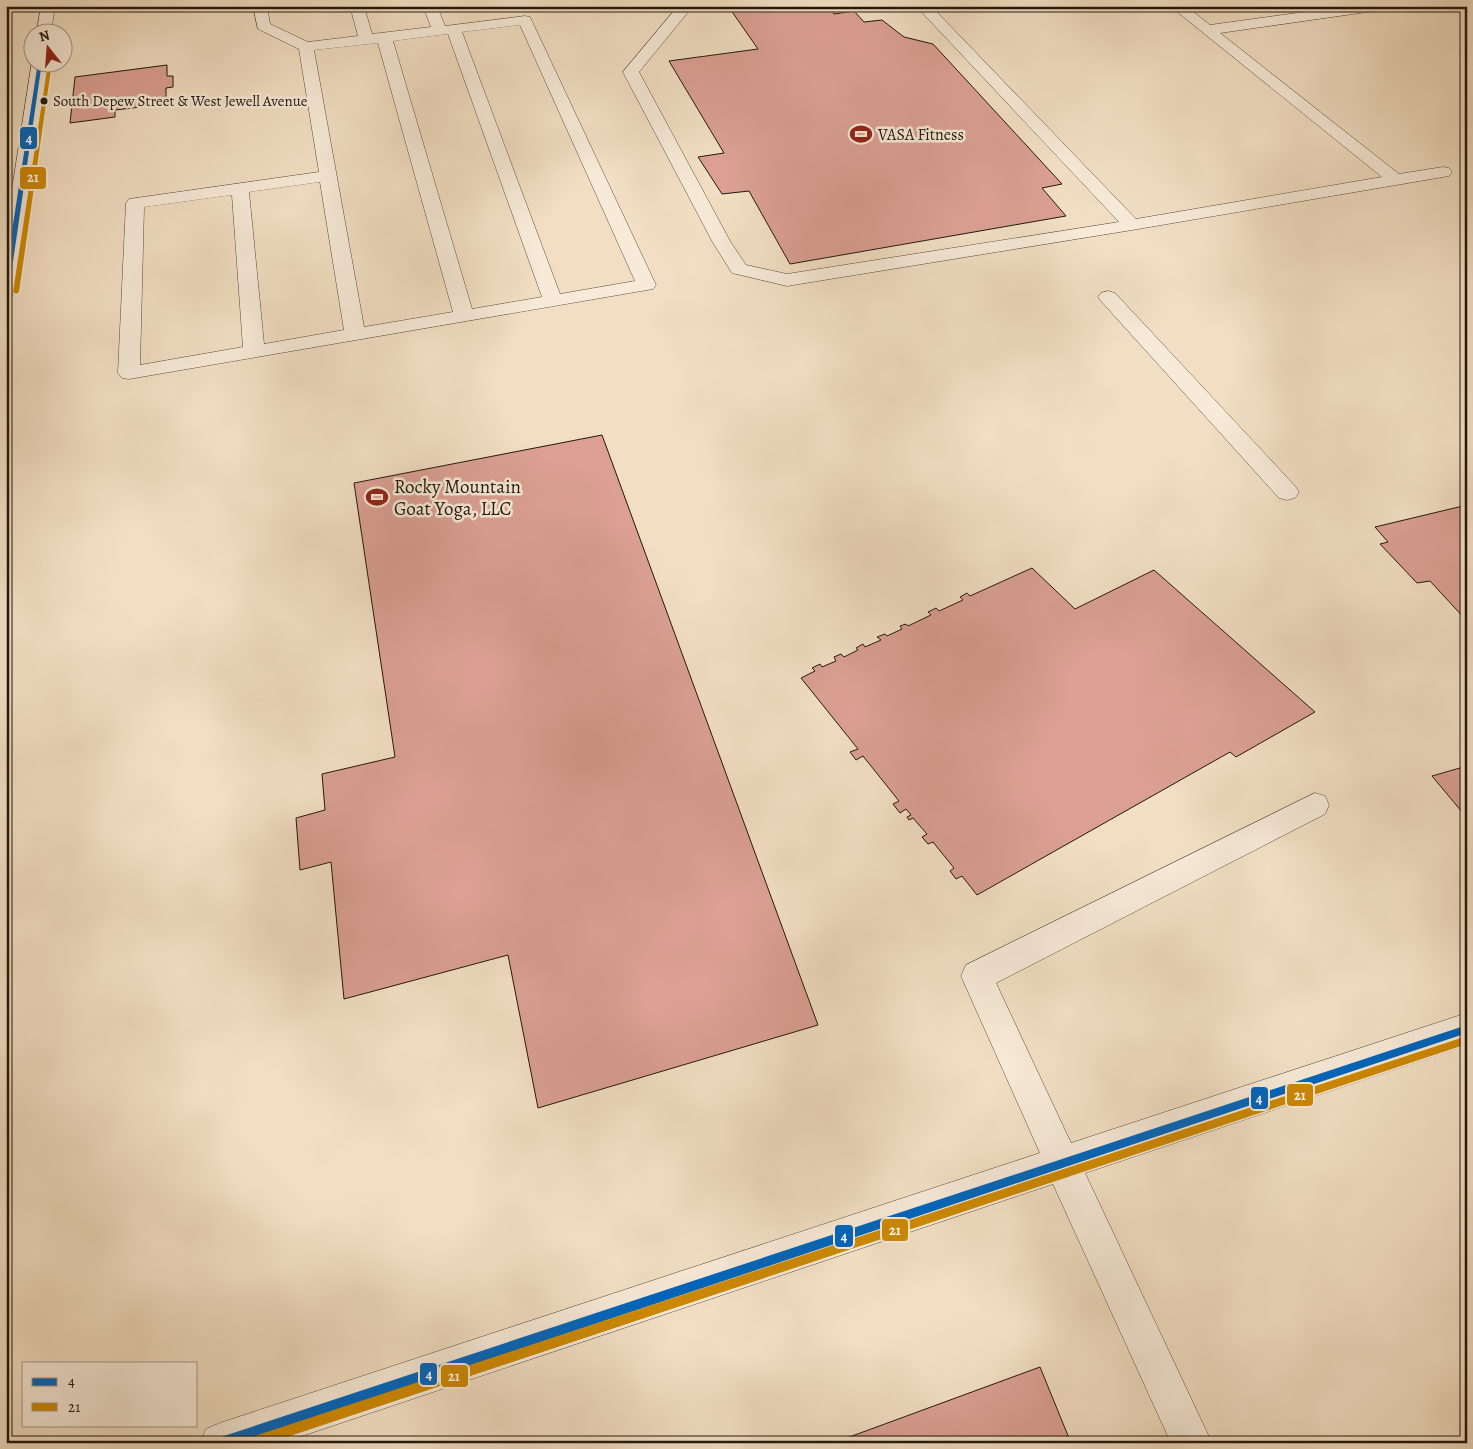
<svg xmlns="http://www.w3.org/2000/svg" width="1473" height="1449" font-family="Alegreya,serif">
  <rect width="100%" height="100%" fill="#f2dfc3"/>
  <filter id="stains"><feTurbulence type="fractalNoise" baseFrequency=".004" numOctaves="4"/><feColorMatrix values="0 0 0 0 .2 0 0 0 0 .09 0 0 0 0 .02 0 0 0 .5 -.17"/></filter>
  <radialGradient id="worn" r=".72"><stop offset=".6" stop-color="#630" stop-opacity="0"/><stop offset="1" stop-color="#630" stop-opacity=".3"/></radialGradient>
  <g fill="#dba093" stroke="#23170c">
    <polygon points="728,6 827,6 834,14 854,11 864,22 882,20 904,37 933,44 1062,184 1042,188 1066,216 790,264 749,191 722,194 698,157 724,153 669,61 758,49"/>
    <polygon points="167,65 167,76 173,76 173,87 166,88 166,104 115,110 115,117 70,123 75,77"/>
    <polygon points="602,435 818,1025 538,1108 508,955 344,999 331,862 300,870 296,818 325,810 322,774 395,757 354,483"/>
    <polygon points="1467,505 1467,621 1430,581 1417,583 1380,544 1388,542 1375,527"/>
    <polygon points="1032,568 1075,609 1154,570 1315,712 1236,757 1230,752 977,895 962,876 956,879 950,871 954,868 933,842 928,844 922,837 927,834 913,818 909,820 907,817 911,815 906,809 900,813 893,804 899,801 863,756 856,760 850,752 858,749 801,678 815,671 812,668 820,664 822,667 836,661 834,657 841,654 844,657 858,650 856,648 863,644 865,647 881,640 877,637 885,634 887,636 902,629 900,626 906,624 908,626 931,615 928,612 936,608 939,611 963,600 960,597 967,593 970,596"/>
    <polygon points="1467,766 1467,818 1432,776"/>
    <polygon points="1040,1367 1071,1443 833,1443"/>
  </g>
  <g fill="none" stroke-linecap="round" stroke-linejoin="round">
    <g stroke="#57493a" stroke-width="1">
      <g id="minor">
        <polygon points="41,6 55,6 51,32 37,32"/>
        <path d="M253 6H267L270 24 308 42 358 36 350 6H364L372 34 431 27 423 6H437L445 26 525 16 530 17 656 285 653 289 129 379 122 378 118 373 126 203 129 199 319 172 299 49 258 29ZM520 25 635 281 560 294 462 32ZM448 34 542 297 472 309 393 41ZM378 43 453 312 364 327 314 50ZM320 182 344 330 264 344 249 192ZM232 195 243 347 140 365 144 207Z"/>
        <polygon points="678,6 693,6 639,72 730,241 746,265 787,274 1119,222 916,6 931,6 1136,219 1382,177 1170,6 1186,6 1210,25 1348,6 1388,6 1381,10 1220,33 1399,174 1443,167 1449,168 1452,172 1449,176 1443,177 1132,230 787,286 732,273 712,241 623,72"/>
        <polygon points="32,62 48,62 16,291 13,295 6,297 6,228"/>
        <polygon points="1108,291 1115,293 1295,486 1299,492 1295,498 1287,500 1279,498 1101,301 1098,297 1101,293"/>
        <polygon points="1315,793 1325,796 1329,805 1325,814 996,983 1071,1143 1467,1013 1467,1045 1085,1173 1212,1443 1171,1443 1053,1184 281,1443 200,1443 206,1429 220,1423 1040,1153 961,976 966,965"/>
      </g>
    </g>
    <use href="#minor" fill="#f7ead8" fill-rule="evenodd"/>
    <g stroke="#f7ead8" stroke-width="3">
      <g id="bus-1">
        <polygon points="38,62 42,62 9,289 6,291 6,270"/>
        <polygon points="1467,1025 1467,1033 238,1443 216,1443 217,1439 221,1437"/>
      </g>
    </g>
    <g stroke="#f7ead8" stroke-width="3">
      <g id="bus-2">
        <polygon points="52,62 19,292 16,294 13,292 48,63"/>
        <polygon points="1467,1036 1467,1044 269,1443 247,1443 248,1439 252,1437"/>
      </g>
    </g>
    <use href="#bus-1" fill="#0065bd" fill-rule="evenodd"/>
    <use href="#bus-2" fill="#cd8902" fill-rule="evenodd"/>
  </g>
  <defs>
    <g id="stadium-bare" transform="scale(1.725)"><path d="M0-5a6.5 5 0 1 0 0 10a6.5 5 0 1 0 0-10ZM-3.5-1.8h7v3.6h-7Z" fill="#8f2418" stroke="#f7ead8" stroke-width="2.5" paint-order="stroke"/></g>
  </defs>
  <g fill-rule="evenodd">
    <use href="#stadium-bare" x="861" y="134"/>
    <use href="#stadium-bare" x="377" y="497"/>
  </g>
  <circle fill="#23170c" stroke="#f7ead8" stroke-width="2" cx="44" cy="101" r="4.5"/>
  <g text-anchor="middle" stroke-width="5" stroke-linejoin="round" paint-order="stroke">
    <g font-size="15" fill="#23170c" stroke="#f7ead8" text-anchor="start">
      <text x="53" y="106">South Depew Street &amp; West Jewell Avenue</text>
    </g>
    <g font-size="16" fill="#23170c" stroke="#f7ead8" text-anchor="start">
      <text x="878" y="140">VASA Fitness</text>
    </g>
    <g font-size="19" fill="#23170c" stroke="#f7ead8" text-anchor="start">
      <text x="394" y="493">Rocky Mountain<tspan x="394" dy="22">Goat Yoga, LLC</tspan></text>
    </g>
  </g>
  <g stroke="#f7ead8" stroke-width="2">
    <rect x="19" y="126" width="19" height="24" rx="5" fill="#0065bd"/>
    <rect x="19" y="166" width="28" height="24" rx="5" fill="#cd8902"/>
    <rect x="1286" y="1083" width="28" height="24" rx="5" fill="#cd8902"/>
    <rect x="1250" y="1086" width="19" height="24" rx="5" fill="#0065bd"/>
    <rect x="881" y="1218" width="28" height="24" rx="5" fill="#cd8902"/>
    <rect x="834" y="1224" width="20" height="24" rx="5" fill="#0065bd"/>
    <rect x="419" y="1362" width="19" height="24" rx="5" fill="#0065bd"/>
    <rect x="440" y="1364" width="29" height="24" rx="5" fill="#cd8902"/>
  </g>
  <g font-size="14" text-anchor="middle" font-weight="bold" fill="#fff">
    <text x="29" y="143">4</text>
    <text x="33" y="182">21</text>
    <text x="1300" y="1100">21</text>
    <text x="1259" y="1103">4</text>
    <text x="895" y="1235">21</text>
    <text x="844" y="1241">4</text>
    <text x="429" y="1379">4</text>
    <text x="454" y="1381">21</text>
  </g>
  <rect width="1473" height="1449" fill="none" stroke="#f2dfc3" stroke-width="25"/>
  <rect x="8" y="8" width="1458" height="1434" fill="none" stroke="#23170c" stroke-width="2.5"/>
  <rect x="12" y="12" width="1448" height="1424" fill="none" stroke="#23170c"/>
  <rect x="22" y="1362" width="175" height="65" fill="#f7ead8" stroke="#a29686"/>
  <rect x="32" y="1378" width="25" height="8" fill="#0065bd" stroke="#a29686"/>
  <text x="68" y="1386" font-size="15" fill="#23170c">4</text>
  <rect x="32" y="1403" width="25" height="8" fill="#cd8902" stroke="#a29686"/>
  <text x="68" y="1412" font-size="15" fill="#23170c">21</text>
  <g transform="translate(48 48) rotate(343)"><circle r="24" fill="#f7ead8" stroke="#a29686"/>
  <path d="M0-4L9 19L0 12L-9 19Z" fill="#8f2418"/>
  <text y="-8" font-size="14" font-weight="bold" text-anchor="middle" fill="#23170c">N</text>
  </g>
  <rect width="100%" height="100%" filter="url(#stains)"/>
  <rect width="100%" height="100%" fill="url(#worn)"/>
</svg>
